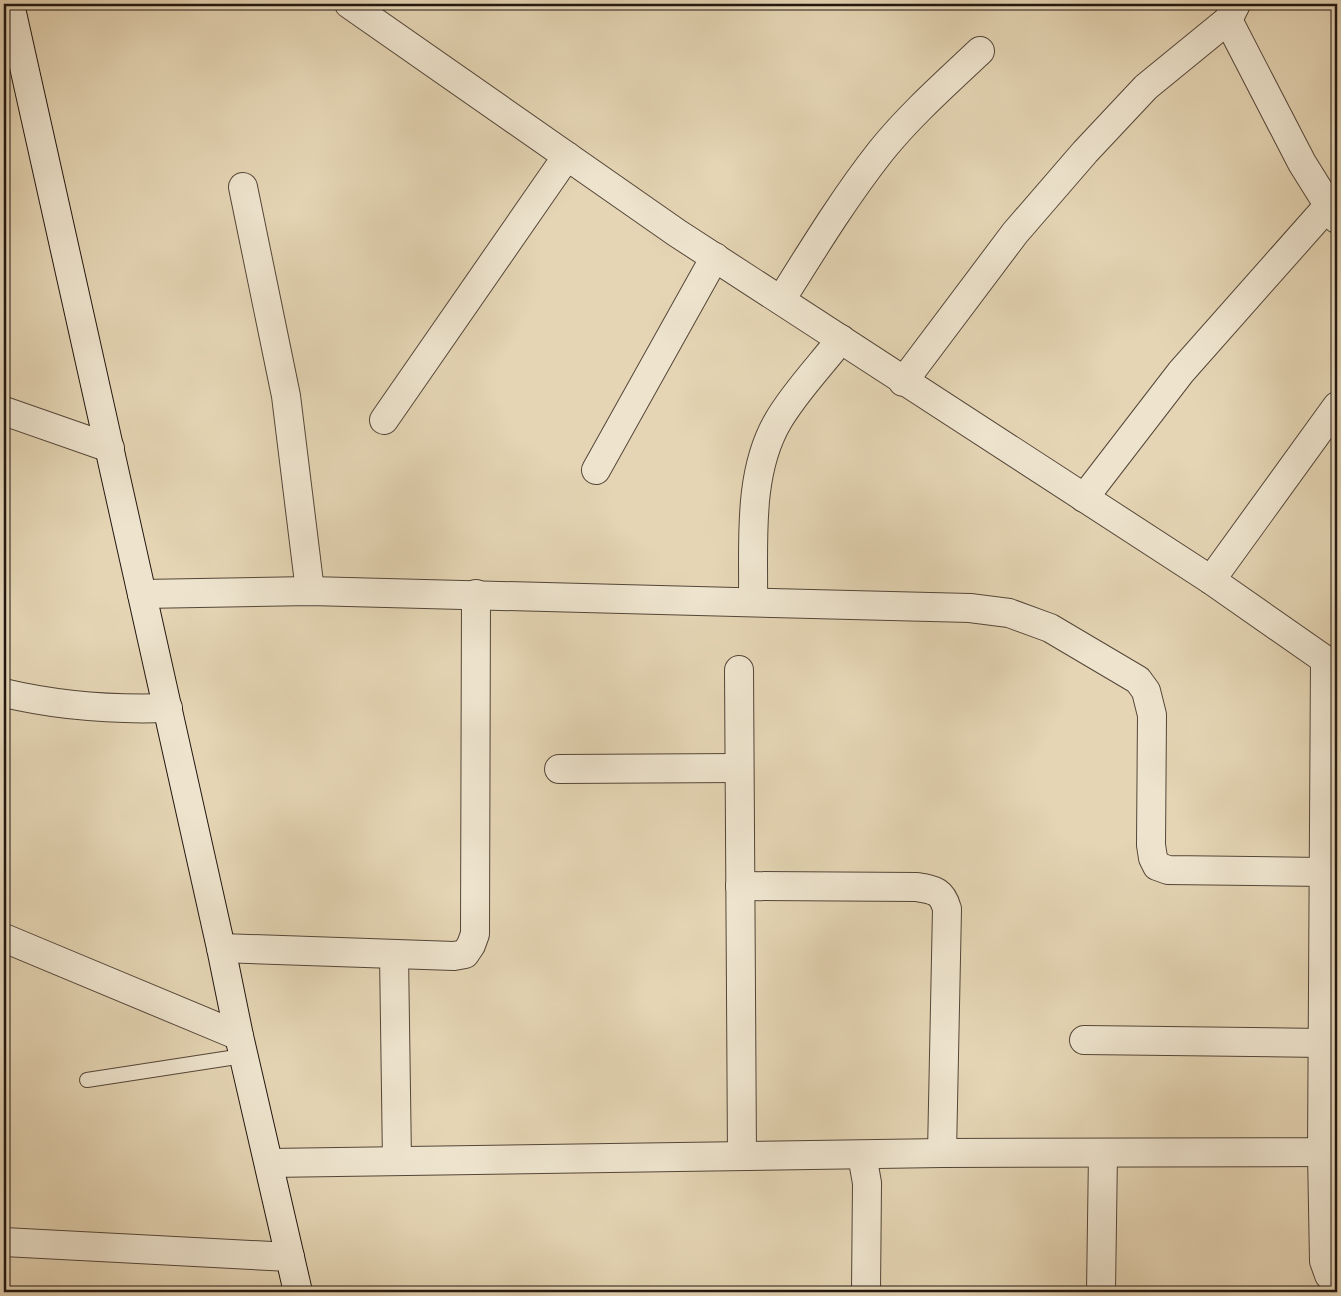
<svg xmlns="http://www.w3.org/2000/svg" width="1341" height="1296" font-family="'IM FELL Double Pica',serif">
  <rect width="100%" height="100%" fill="#e5d5b4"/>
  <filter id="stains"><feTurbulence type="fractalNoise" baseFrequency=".004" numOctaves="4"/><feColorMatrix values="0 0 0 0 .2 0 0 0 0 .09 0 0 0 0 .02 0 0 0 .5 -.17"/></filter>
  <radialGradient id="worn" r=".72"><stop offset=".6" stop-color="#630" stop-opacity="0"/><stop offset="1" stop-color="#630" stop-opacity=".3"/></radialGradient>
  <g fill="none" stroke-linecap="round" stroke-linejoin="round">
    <g stroke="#544639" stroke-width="16">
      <polyline id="service" points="87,1080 243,1056"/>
    </g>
    <g stroke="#544639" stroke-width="30">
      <g id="minor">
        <polyline points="349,4 677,233 1211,580 1337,668"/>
        <polyline points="1228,20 1302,163 1337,219"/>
        <polyline points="243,187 286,396 310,591"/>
        <path d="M781 300C813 249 844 198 881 151 910 115 946 83 980 51"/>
        <polyline points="903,382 1015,233 1085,152 1146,87 1228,20 1236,4"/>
        <polyline points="4,411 110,448"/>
        <polyline points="384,420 567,156"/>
        <polyline points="596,470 715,257"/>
        <polyline points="1084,498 1181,372 1328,206"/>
        <polyline points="1211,580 1337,406"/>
        <polyline points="142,594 310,591 970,608 1009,613 1050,628 1138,680 1146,691 1152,715 1151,845 1153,858 1157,866 1168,870 1322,872"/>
        <path d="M753 602C754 544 747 474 778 421 794 393 821 365 841 339"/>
        <polyline points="739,670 742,1156"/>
        <path d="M4 693C59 706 111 710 168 708"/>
        <polyline points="559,769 739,768"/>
        <path d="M740 886 917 887C935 890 942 891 947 909L942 1153"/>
        <polyline points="4,938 239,1036"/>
        <polyline points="221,948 454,956 465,954 471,945 475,934 476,594"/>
        <polyline points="394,954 397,1161"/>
        <polyline points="1084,1040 1322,1043"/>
        <polyline points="862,1155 867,1183 866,1292"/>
        <polyline points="1337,1160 1322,1152 1324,1261 1329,1275 1337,1284"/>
        <polyline points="269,1163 942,1153 1322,1152 1325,660"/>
        <polyline points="4,1242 290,1257"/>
        <polyline points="1101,1292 1103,1153"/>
      </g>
    </g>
    <g stroke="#231710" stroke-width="30">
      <polyline id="secondary" points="10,4 221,948 239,1036 298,1292"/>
    </g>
    <use href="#service" stroke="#eee4ce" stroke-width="14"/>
    <use href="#minor" stroke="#eee4ce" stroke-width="28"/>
    <use href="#secondary" stroke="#eee4ce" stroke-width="28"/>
  </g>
  <rect width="1341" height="1296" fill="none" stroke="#e5d5b4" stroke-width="20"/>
  <rect x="5" y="5" width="1331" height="1286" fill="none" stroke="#231710" stroke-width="2.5"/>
  <rect x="10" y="10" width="1321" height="1276" fill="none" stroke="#231710"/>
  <rect width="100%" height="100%" filter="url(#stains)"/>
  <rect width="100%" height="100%" fill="url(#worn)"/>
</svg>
